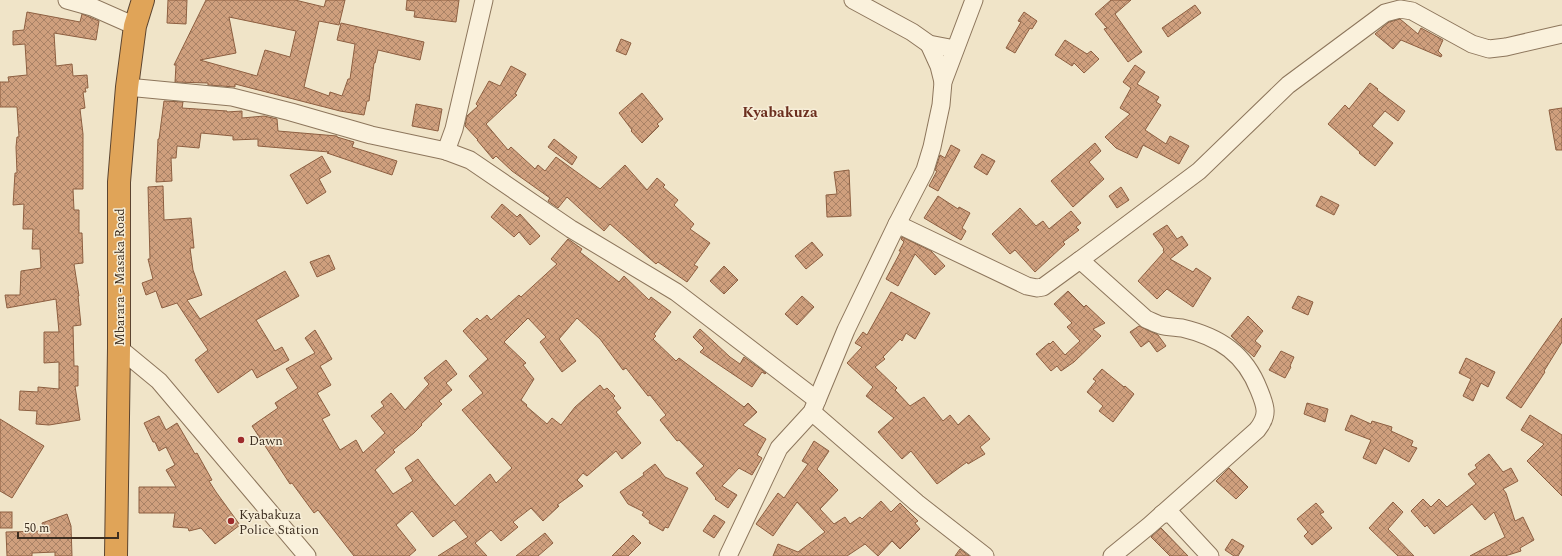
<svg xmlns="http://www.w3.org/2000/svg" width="1562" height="556" font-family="Spectral,serif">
  <defs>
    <pattern id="building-cross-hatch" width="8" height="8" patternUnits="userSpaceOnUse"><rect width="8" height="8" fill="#cf9f7d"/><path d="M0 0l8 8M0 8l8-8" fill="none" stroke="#a98266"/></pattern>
  </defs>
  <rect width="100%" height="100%" fill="#f0e4c8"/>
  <g fill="url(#building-cross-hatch)" stroke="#8d5f41" fill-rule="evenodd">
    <polygon points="168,0 187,0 186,24 167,23"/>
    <path d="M206 0H295L324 7 326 0H345L339 25 319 21 304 87 329 96 330 92 342 96 348 79H350L355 44 337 40 341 23 424 42 420 60 378 50 375 63H374L369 101H367L364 115 340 111 235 84V87L208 85V83L175 82 176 65H174ZM229 17 296 31 290 57 265 50 257 76 200 60 236 53Z"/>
    <polygon points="407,0 459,0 456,22 414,17 415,11 406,10"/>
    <polygon points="1111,0 1131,0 1115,14 1142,52 1128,62 1104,29 1107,28 1095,14"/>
    <polygon points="1195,5 1201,13 1168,37 1162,28"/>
    <polygon points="27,12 80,22 82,14 99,21 96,40 54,33 56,66 72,64 73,76 87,75 88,88 85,88 86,92 83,92 85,108 80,109 83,134 83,189 73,189 74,210 79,210 79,233 82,233 83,263 74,264 79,296 78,296 81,325 73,326 74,366 78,366 78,386 75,386 80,420 49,425 36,424 37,411 19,410 20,391 38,392 38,387 59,389 59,362 44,363 44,332 59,332 56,299 7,308 5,295 20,295 21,271 41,268 40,249 32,249 33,229 23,229 24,204 13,205 15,173 17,173 16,147 17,137 19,137 17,107 0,107 0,82 9,82 8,77 27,75 25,44 13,45 13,31 24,30"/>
    <polygon points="1024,12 1037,21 1032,29 1030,28 1015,53 1006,48 1021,22 1018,21"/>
    <polygon points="1400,19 1418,34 1421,28 1443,40 1438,51 1442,55 1441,57 1401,40 1393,49 1375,34 1389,22"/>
    <polygon points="621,39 631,43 626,55 616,51"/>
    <polygon points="1065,40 1087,54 1091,51 1099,59 1084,73 1074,63 1072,66 1055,55"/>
    <polygon points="1135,65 1145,72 1137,84 1159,97 1156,102 1161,105 1145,130 1166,144 1170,136 1189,146 1179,164 1143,145 1137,158 1116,148 1105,137 1130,114 1120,108 1131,88 1123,82"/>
    <polygon points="511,66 526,74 515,94 517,95 486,124 508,150 511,147 535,169 538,165 545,171 556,157 600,189 625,165 647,190 657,178 665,185 663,187 678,200 674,205 694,224 690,229 710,243 694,265 698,267 687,282 658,262 656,264 610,224 604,231 567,197 558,208 548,201 550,198 512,171 496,156 493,159 477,140 478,140 465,126 467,116 478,106 476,104 489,81 500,86"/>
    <polygon points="1370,83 1378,89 1377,90 1405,111 1398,121 1385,111 1372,126 1393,143 1375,166 1359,153 1360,152 1328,124 1345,105 1349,109"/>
    <polygon points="642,93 663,119 657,124 659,126 642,143 631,131 632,130 619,113"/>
    <polygon points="164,101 183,102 182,108 227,111 227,112 242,111 242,118 264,116 277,119 278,131 337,136 337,137 354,142 352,147 397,161 392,175 327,153 329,152 258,146 258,139 233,140 233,136 201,133 199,148 177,146 176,158 171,158 172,181 156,182 158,139 159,139"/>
    <polygon points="416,104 442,109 438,131 412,126"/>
    <polygon points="1562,108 1562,150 1556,150 1549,110"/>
    <polygon points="554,139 577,157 572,165 548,147"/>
    <polygon points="1095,143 1101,151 1089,162 1104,179 1073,207 1051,181"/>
    <polygon points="951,145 960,150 938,191 929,186 937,171 935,170 940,155 945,158"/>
    <polygon points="982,154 995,161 987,175 974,167"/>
    <polygon points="322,156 331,172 319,179 326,192 307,204 290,175"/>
    <polygon points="849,170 851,216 827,217 826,195 837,194 834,172"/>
    <polygon points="163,186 164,220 191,218 194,248 190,248 193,270 202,295 187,300 200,319 285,271 299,296 256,320 275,351 282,347 289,360 257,378 252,369 218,393 195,360 208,350 177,303 162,308 156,291 146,295 142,283 153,279 148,259 150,259 148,187"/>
    <polygon points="1121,187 1129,200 1117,208 1109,196"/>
    <polygon points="938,196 958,209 959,207 970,213 962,228 966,231 961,240 924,218"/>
    <polygon points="1321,196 1339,205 1334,215 1316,206"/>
    <polygon points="502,204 517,217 520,214 540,236 530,245 519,232 514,237 491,217"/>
    <polygon points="1020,208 1036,226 1043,221 1049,229 1071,211 1081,223 1076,227 1079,230 1063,242 1065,244 1035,272 1015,250 1010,254 992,234"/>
    <polygon points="1167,225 1177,239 1182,236 1188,245 1170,259 1193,272 1196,268 1211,278 1193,307 1167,289 1157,299 1138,281 1164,252 1163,250 1164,249 1153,234"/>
    <polygon points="902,237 931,251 945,266 935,275 915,254 898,286 886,279 901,251 899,251 904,242 901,239"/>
    <polygon points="568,239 582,249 580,252 619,282 624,276 649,300 651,297 671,312 654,334 656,336 653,339 676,361 679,358 744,407 748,403 757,412 743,425 766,439 757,455 762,458 752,475 739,468 722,486 737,495 728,508 715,499 716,498 696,473 704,466 679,440 677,441 660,420 666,415 650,395 648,396 626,368 623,370 600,339 577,318 559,339 576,361 562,372 540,342 546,337 528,318 504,342 526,363 523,365 534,379 521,400 527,405 526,406 547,424 552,418 561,425 575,407 600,385 604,390 607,388 615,396 613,398 621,408 616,412 641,443 622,459 616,451 587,476 583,473 577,480 583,486 557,505 559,506 543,521 531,508 513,522 518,527 501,541 491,530 475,543 487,556 438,556 468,537 454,520 433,537 412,511 396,525 416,550 409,556 354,556 318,510 314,513 292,483 290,484 252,426 278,408 275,403 298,388 286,369 315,353 305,338 315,330 332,359 320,366 331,385 317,393 330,415 322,419 340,450 356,440 363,453 385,433 371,416 384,406 381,402 391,393 405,410 429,384 424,378 446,360 457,374 446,383 452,390 439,401 442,404 421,424 422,425 414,433 393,450 395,452 375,470 393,494 413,481 405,468 418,459 433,479 455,506 490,474 496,483 512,468 462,410 483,393 469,376 488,359 463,331 477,318 480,321 487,315 491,320 519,295 521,297 557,264 551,259"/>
    <polygon points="812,242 823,255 806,269 795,256"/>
    <polygon points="329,255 335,269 317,277 310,262"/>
    <polygon points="724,266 738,280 724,294 710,281"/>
    <polygon points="1068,291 1084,307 1086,305 1105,323 1093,329 1101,336 1074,362 1061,371 1057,366 1051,371 1036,354 1049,343 1050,344 1053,341 1065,355 1080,341 1067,327 1072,323 1054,304"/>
    <polygon points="891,292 930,313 915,339 906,333 902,341 900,339 883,357 885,359 875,367 897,388 895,390 910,406 924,397 943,421 950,415 958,425 969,415 990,439 980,447 985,454 968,464 967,462 937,484 911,451 902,459 878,432 894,418 866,396 873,387 847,363 862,347 855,343 863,332 867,335"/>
    <polygon points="802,296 814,307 797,325 785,314"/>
    <polygon points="1298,296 1313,302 1308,315 1292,308"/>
    <polygon points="1248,316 1263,331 1255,341 1261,346 1254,357 1231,336"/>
    <polygon points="1562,318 1562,342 1544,371 1545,372 1521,408 1506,398"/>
    <polygon points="1139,326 1158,335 1166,346 1157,352 1149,341 1141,347 1130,332"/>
    <polygon points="700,329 730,357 740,364 744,357 766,373 765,374 762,372 752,387 700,352 704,348 693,337"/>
    <polygon points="1281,351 1294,357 1290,366 1291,367 1285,378 1269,370"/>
    <polygon points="1466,358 1495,372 1488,387 1481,383 1473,401 1463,396 1471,379 1459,373"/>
    <polygon points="1102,369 1124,387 1125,386 1134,394 1113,422 1099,411 1103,406 1087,392 1096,381 1093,379"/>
    <polygon points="1307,403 1328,409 1325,422 1304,414"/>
    <polygon points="1351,415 1371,424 1372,421 1392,427 1391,431 1413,441 1411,446 1417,448 1409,462 1384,448 1376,464 1363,458 1371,440 1345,430"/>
    <polygon points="1530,415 1562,435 1562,496 1527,461 1544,444 1521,430"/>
    <polygon points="159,416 166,430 177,423 195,454 197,453 212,480 209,481 216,492 240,525 215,544 201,528 189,531 188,528 173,527 175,513 139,513 139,487 176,487 166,470 175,465 166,447 159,451 155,442 153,442 144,423"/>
    <polygon points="0,419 44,446 12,498 0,491"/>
    <polygon points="814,441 829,451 817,469 838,490 820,509 834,524 845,517 850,524 860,517 862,519 881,501 891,512 900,503 918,521 915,523 920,529 900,549 892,541 878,556 865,544 847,556 773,556 778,544 798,552 825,532 797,502 773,536 756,524 778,493 784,498 808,464 802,461"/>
    <polygon points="1489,454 1503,472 1511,468 1518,481 1503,489 1506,493 1515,521 1523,517 1534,540 1520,548 1521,551 1505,556 1470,556 1505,537 1494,512 1485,520 1472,504 1434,534 1427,525 1425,527 1411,511 1423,499 1431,507 1439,499 1447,507 1476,484 1468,474 1477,468 1475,465"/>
    <polygon points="655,464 665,477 688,488 668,528 665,527 663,531 649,523 650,521 642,515 644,512 628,504 620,492 644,475 643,473"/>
    <polygon points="1229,468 1248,487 1236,499 1216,481"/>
    <polygon points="1393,502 1403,512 1388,529 1414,556 1398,556 1369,528"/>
    <polygon points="1316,503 1324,512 1320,514 1332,528 1312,545 1304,536 1308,532 1297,519"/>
    <rect x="0" y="512" width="12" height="16"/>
    <polygon points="67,514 71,526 72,556 55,556 55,552 32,553 32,556 7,556 6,532 44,531 42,523"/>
    <polygon points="714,515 725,522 714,538 703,531"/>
    <polygon points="1161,528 1188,556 1170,556 1151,537"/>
    <polygon points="545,533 553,543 538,556 516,556"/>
    <polygon points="633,535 641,543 628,556 612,556"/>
    <polygon points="1232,539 1244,546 1238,556 1234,556 1225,550"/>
    <polygon points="960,549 969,556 955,556"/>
  </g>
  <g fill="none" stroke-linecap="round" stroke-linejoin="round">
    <g stroke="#8d765c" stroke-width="19">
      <g id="minor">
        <polyline points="67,0 92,7 135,26"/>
        <polyline points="853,0 912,32 929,44 955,49"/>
        <polyline points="929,44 939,66 943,82"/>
        <polyline points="127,87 232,97 291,112 371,135 446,151 470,160 571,229 676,292 817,400"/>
        <polyline points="446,151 454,129 484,0"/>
        <path d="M897 224 1027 286 1037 288 1043 287 1080 260 1146 319C1151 321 1156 324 1160 325 1167 327 1175 327 1182 328 1220 337 1245 354 1259 390 1266 407 1269 415 1257 430L1150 525 1112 556"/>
        <polyline points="1080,260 1199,171 1288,85 1385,13 1400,9 1412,11 1472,44 1489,49 1506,47 1562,34"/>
        <polyline points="119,348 159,381 307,556"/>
        <polyline points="812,412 917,503 985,556"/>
        <polyline points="1162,514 1171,514 1210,556"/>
        <polyline points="728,556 779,448 812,412 846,330 897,224 925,170 932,147 941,105 943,82 974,0"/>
      </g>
    </g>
    <g stroke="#5b4430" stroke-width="24">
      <polyline id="highway" points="116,556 119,348 119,182 127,87 135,26 143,0"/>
    </g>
    <use href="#minor" stroke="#faf1dc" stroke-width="17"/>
    <use href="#highway" stroke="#e0a458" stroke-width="22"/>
  </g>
  <g fill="#9e2a2b" stroke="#f7eed8" stroke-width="1.5">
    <circle cx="241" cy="440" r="4"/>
    <circle cx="231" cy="521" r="4"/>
  </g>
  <g text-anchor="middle" stroke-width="3" stroke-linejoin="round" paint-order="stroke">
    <g font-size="13" fill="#3d2e20" stroke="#f7eed8">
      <text transform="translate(119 277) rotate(-90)" y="5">Mbarara - Masaka Road</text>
    </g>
    <g font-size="13" fill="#3d2e20" stroke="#f7eed8" text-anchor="start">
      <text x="249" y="445">Dawn</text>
      <text x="239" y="519">Kyabakuza<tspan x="239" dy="15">Police Station</tspan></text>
    </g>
    <g font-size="15" font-weight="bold" fill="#6b2e1e" stroke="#f7eed8">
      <text x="780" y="117">Kyabakuza</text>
    </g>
  </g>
  <path d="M18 532v6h100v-6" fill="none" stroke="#3d2e20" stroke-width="2"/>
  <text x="24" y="532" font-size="12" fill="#3d2e20" stroke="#f7eed8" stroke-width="3" paint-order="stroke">50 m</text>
</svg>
